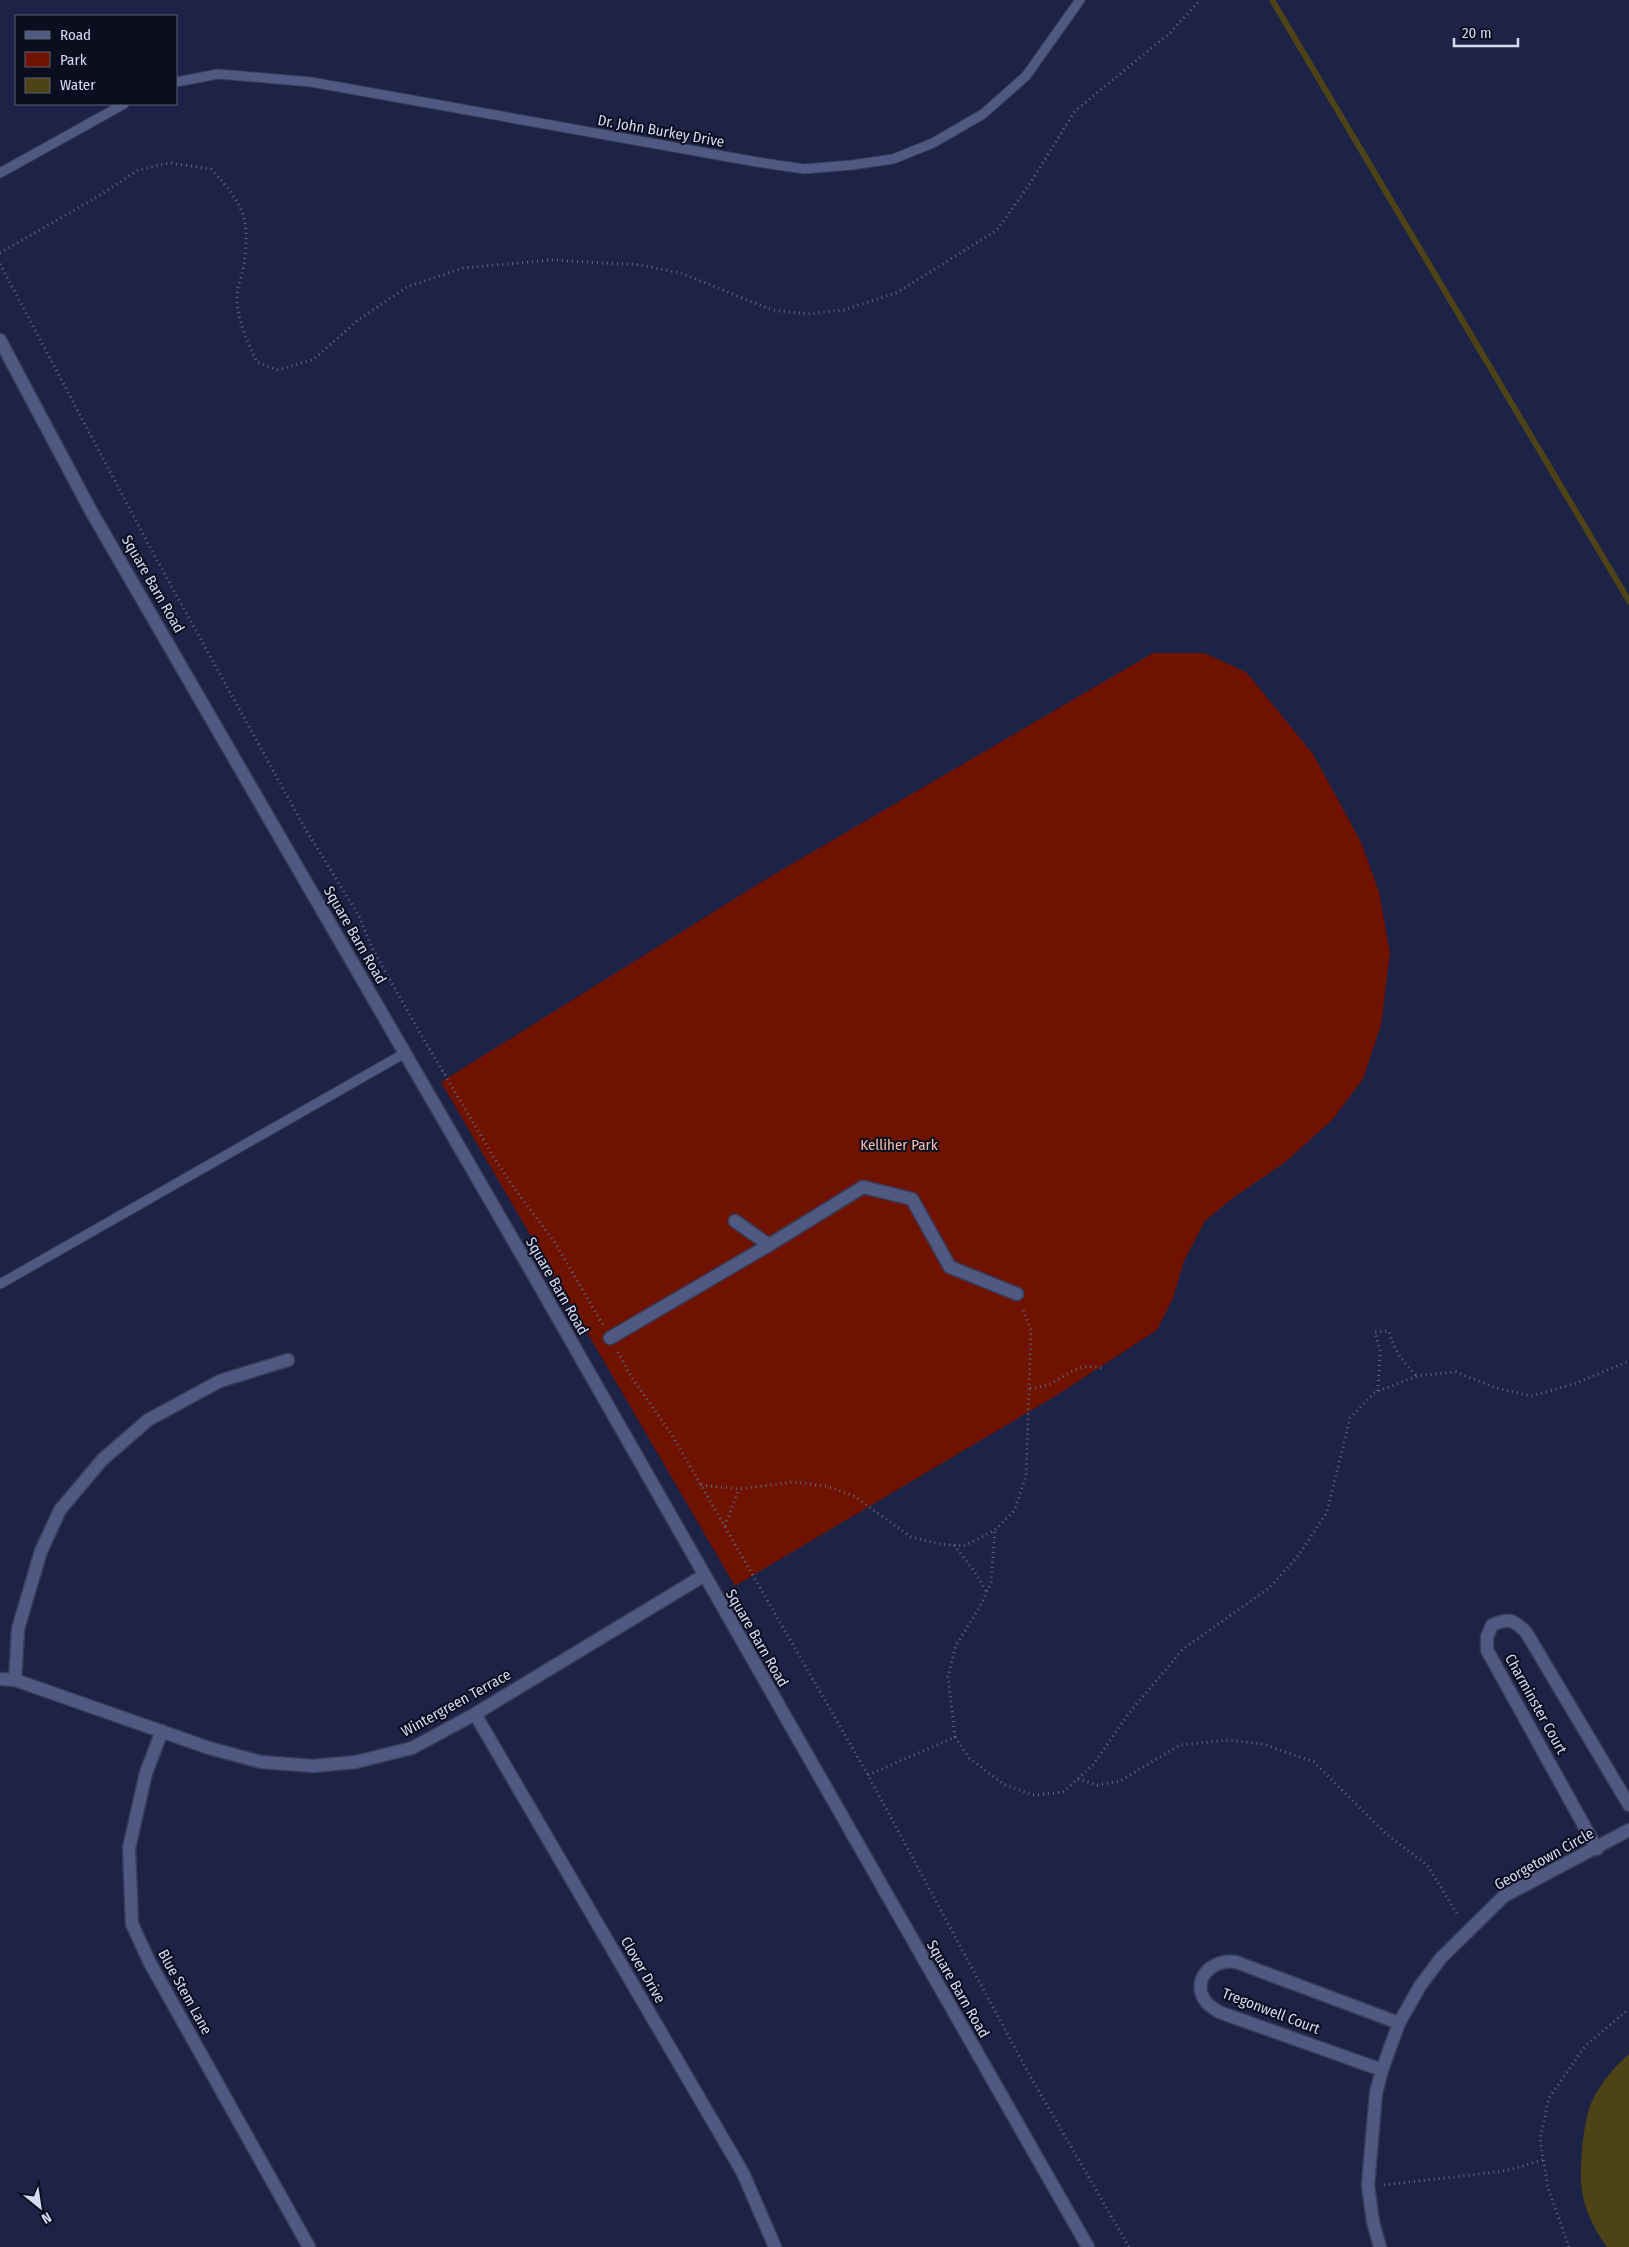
<svg xmlns="http://www.w3.org/2000/svg" width="1629" height="2247" font-family="'Fira Sans Condensed',sans-serif">
  <rect width="100%" height="100%" fill="#1d2346"/>
  <polygon fill="#6f1300" points="1153,653 1204,653 1246,672 1313,754 1361,842 1379,892 1390,953 1381,1025 1363,1079 1332,1120 1284,1163 1234,1197 1205,1221 1184,1261 1173,1298 1157,1330 1057,1395 735,1586 441,1082 768,878"/>
  <path fill="#4e4217" d="M1629 2054V2247H1607C1595 2231 1585 2211 1582 2191 1579 2169 1583 2118 1593 2099 1601 2083 1615 2066 1629 2054Z"/>
  <g fill="none" stroke-linecap="round" stroke-linejoin="round">
    <polyline stroke="#4e4217" stroke-width="6" points="1272,0 1629,601"/>
    <g stroke="#393c5b" stroke-width="11">
      <g id="lane">
        <polyline points="176,82 218,74 311,82 757,162 804,169 852,165 893,159 933,143 983,114 1026,76 1080,0"/>
        <polyline points="0,173 124,104"/>
        <polyline points="0,1284 405,1053"/>
      </g>
    </g>
    <g stroke="#393c5b" stroke-width="15">
      <g id="street">
        <polyline points="735,1221 769,1245 863,1187 912,1199 950,1267 1017,1294"/>
        <polyline points="610,1338 769,1245"/>
        <polyline points="0,1679 15,1680 209,1748 261,1762 313,1766 356,1762 412,1748 475,1714 703,1576"/>
        <polyline points="15,1680 18,1629 41,1551 60,1510 102,1460 148,1420 220,1381 288,1360"/>
        <polyline points="475,1714 743,2173 775,2247"/>
        <polyline points="162,1731 146,1773 129,1848 132,1924 150,1963 309,2247"/>
        <path d="M1597 1849 1487 1650V1637L1492 1625C1508 1618 1513 1619 1526 1632L1629 1805"/>
        <path d="M1382 2070 1219 2012C1215 2009 1209 2006 1206 2002 1190 1980 1212 1958 1236 1962L1399 2023"/>
        <polyline points="1380,2247 1373,2222 1368,2185 1376,2093 1382,2070 1399,2023 1420,1986 1441,1958 1504,1896 1629,1830"/>
      </g>
    </g>
    <g stroke="#393c5b" stroke-width="15">
      <polyline id="secondary" points="0,340 91,511 538,1283 1088,2247"/>
    </g>
    <g stroke="#606684" stroke-width="3" stroke-dasharray="1 4" stroke-linecap="butt">
      <path d="M0 253 102 194 138 170 170 163 211 169C245 206 251 219 243 270 241 279 236 290 237 300 238 322 248 343 257 362L278 370 314 359 358 320 407 287 463 268 551 260 640 265 681 273 772 310 807 314 844 310 898 292 997 230 1029 185 1075 111 1170 33 1200 0"/>
      <polyline points="0,264 152,551 306,830 359,916 371,946 420,1033 493,1156 514,1188 554,1241 603,1325"/>
      <polyline points="618,1352 632,1378 672,1435 868,1775 1029,2074 1129,2247"/>
      <path d="M1030 1388C1063 1388 1070 1358 1104 1369"/>
      <path d="M1378 1391 1380 1351 1375 1332 1389 1331C1394 1351 1403 1362 1417 1376"/>
      <polyline points="701,1485 739,1489 793,1482 826,1486 854,1496 911,1537 939,1544 964,1546 995,1530 1014,1511 1026,1476 1031,1330 1023,1309"/>
      <polyline points="725,1526 739,1489"/>
      <polyline points="954,1545 974,1571 986,1591"/>
      <polyline points="955,1737 948,1677 956,1645 978,1610 991,1583 995,1530"/>
      <polyline points="868,1775 955,1737 969,1758 1005,1785 1033,1795 1063,1792 1093,1765 1129,1713 1183,1649 1269,1588 1298,1556 1327,1512 1350,1418 1374,1393 1417,1376 1456,1372 1496,1388 1531,1396 1574,1384 1629,1361"/>
      <polyline points="1078,1779 1098,1785 1120,1781 1180,1745 1228,1740 1263,1744 1314,1762 1385,1833 1427,1865 1459,1917"/>
      <polyline points="1384,2185 1505,2171 1543,2160"/>
      <polyline points="1569,2247 1548,2188 1540,2139 1549,2098 1585,2046 1629,2009"/>
    </g>
    <use href="#lane" stroke="#505981" stroke-width="9"/>
    <use href="#street" stroke="#505981" stroke-width="12"/>
    <use href="#secondary" stroke="#505981" stroke-width="12"/>
  </g>
  <g text-anchor="middle" stroke-width="4" stroke-linejoin="round" paint-order="stroke">
    <g font-size="15" fill="#d4daf1" stroke="#0b0e1e">
      <text transform="translate(661 131) rotate(10)" y="5">Dr. John Burkey Drive</text>
      <text transform="translate(153 584) rotate(60)" y="5">Square Barn Road</text>
      <text transform="translate(355 935) rotate(60)" y="5">Square Barn Road</text>
      <text transform="translate(557 1286) rotate(60)" y="5">Square Barn Road</text>
      <text transform="translate(757 1638) rotate(60)" y="5">Square Barn Road</text>
      <text transform="translate(456 1703) rotate(-29)" y="5">Wintergreen Terrace</text>
      <text transform="translate(1536 1704) rotate(61)" y="5">Charminster Court</text>
      <text transform="translate(1544 1859) rotate(-29)" y="5">Georgetown Circle</text>
      <text transform="translate(643 1970) rotate(60)" y="5">Clover Drive</text>
      <text transform="translate(958 1989) rotate(60)" y="5">Square Barn Road</text>
      <text transform="translate(185 1992) rotate(61)" y="5">Blue Stem Lane</text>
      <text transform="translate(1271 2011) rotate(21)" y="5">Tregonwell Court</text>
    </g>
    <g font-size="15" fill="#fabdad" stroke="#0b0e1e">
      <text x="899" y="1150">Kelliher Park</text>
    </g>
  </g>
  <rect x="15" y="15" width="162" height="90" fill="#0b0e1e" stroke="#5b6072"/>
  <rect x="25" y="31" width="25" height="8" fill="#505981" stroke="#5b6072"/>
  <text x="60" y="40" font-size="15" fill="#d4daf1">Road</text>
  <rect x="25" y="52" width="25" height="15" fill="#6f1300" stroke="#5b6072"/>
  <text x="60" y="65" font-size="15" fill="#d4daf1">Park</text>
  <rect x="25" y="78" width="25" height="15" fill="#4e4217" stroke="#5b6072"/>
  <text x="60" y="90" font-size="15" fill="#d4daf1">Water</text>
  <g transform="translate(40 2207) rotate(150)" stroke="#0b0e1e" stroke-width="4" paint-order="stroke">
  <path d="M0-4L9 19L0 12L-9 19Z" fill="#d4daf1"/>
  <text y="-8" font-size="14" font-weight="bold" text-anchor="middle" fill="#d4daf1">N</text>
  </g>
  <path d="M1454 38v8h64v-8" fill="none" stroke="#d4daf1" stroke-width="2.5"/>
  <text x="1462" y="38" font-size="15" fill="#d4daf1" stroke="#0b0e1e" stroke-width="4" paint-order="stroke">20 m</text>
</svg>
